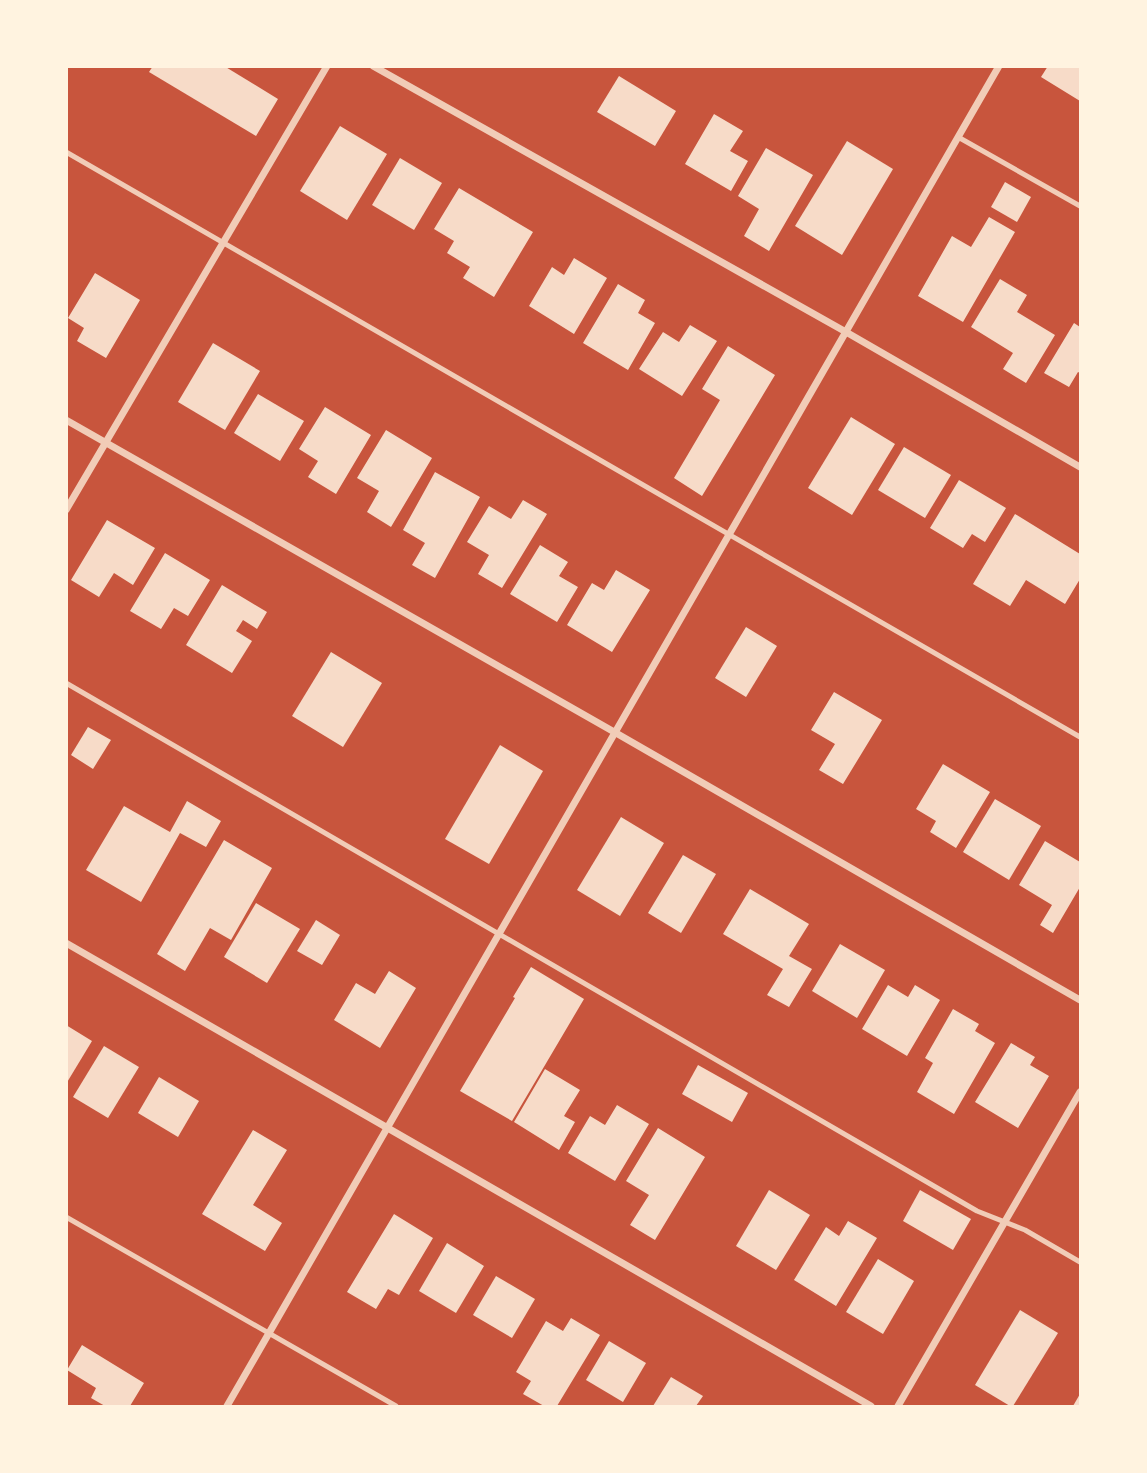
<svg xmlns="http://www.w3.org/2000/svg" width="1147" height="1473" font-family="Helvetica,sans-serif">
  <rect width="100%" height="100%" fill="#c8553d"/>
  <g fill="#f7dbc8">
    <polygon points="153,66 224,66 278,99 256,136 149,72"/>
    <polygon points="1048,66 1080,66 1080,101 1041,77"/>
    <polygon points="619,76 676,111 655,146 597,112"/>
    <polygon points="714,114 743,131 730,151 748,161 731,191 685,164"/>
    <polygon points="340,126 387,154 347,220 300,191"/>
    <polygon points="847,141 893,169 842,255 795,226"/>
    <polygon points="766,148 813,175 769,251 744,236 759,209 738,196"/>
    <polygon points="400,158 442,183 414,230 372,205"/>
    <polygon points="1005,182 1031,197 1017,222 991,207"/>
    <polygon points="459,188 533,232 494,297 463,278 470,267 447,253 454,241 434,229"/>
    <polygon points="989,217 1015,232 963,322 918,296 952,236 971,247"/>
    <polygon points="574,258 607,278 574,334 529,306 552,267 564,275"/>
    <polygon points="95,273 140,300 106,358 77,341 84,328 68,318"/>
    <polygon points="1000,279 1027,295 1017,312 1055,335 1026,383 1003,369 1013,353 971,327"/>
    <polygon points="618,284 645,300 638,313 655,323 628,370 583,343"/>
    <polygon points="1074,323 1080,327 1080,373 1078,372 1069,387 1044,373"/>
    <polygon points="690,325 717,341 682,396 639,369 663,332 679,342"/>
    <polygon points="213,343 260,371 225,430 178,402"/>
    <polygon points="728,346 775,375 702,496 674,478 720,400 702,389"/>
    <polygon points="258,394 304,421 280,461 234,433"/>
    <polygon points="325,407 371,435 336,494 308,477 318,461 299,449"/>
    <polygon points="851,417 895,444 852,515 808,488"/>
    <polygon points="386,430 432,458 391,527 367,512 379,491 357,478"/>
    <polygon points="904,447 951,475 925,518 878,490"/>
    <polygon points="435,472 480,497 435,578 412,565 425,543 403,530"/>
    <polygon points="959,480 1006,508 985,542 972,534 963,548 930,528"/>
    <polygon points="523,500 547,514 502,588 478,574 489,555 467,542 489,506 511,519"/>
    <polygon points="1015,514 1080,554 1080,579 1065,604 1026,580 1010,606 973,584"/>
    <polygon points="107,520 155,548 133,585 114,573 99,597 71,580"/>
    <polygon points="540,545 568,562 559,576 578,587 557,622 510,594"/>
    <polygon points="165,553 210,580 188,616 174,608 161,629 130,611"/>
    <polygon points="616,570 650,590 612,652 567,625 592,583 604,590"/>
    <polygon points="222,585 267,612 257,629 243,620 236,631 252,641 232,673 186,645"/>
    <polygon points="746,627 777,646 746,697 715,678"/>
    <polygon points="331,652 382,683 343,747 292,716"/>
    <polygon points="834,692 882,720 843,784 819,770 835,744 811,730"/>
    <polygon points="88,727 111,740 93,769 71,755"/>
    <polygon points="500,745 543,771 489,864 445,839"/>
    <polygon points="943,764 990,792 956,848 930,832 936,821 916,809"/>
    <polygon points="995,799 1041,826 1009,880 963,852"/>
    <polygon points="187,801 221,821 206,847 180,833 141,902 86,870 124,806 170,832"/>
    <polygon points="621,817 664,843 620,916 577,890"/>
    <polygon points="224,840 272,868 231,940 210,928 185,971 157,954"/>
    <polygon points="1045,841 1080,862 1080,887 1053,933 1040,925 1052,905 1019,885"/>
    <polygon points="683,855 716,874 681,933 648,913"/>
    <polygon points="750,889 809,924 789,956 812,969 789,1007 767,995 783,969 723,934"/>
    <polygon points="256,903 300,929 267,983 224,957"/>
    <polygon points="316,920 340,935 322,965 297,951"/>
    <polygon points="840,944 885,970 857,1018 812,991"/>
    <polygon points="531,967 584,999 512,1121 460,1091 515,998 513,997"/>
    <polygon points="389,971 416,988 380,1048 334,1020 356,983 375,994"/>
    <polygon points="888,985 908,997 915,985 940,1000 907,1056 862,1029"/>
    <polygon points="953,1009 979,1024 975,1031 995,1043 954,1114 917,1092 933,1063 925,1058"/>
    <polygon points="66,1025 92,1041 66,1084"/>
    <polygon points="1011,1043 1035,1057 1030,1065 1049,1076 1018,1128 975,1102"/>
    <polygon points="104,1046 139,1067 108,1118 73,1097"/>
    <polygon points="698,1065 748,1093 732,1122 682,1094"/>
    <polygon points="545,1069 580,1090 564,1116 575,1122 559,1150 514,1122"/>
    <polygon points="159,1077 199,1101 178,1137 138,1113"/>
    <polygon points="617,1105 649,1124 615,1181 568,1153 590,1116 605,1125"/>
    <polygon points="658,1128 705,1157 655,1240 630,1225 649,1195 626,1181"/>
    <polygon points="253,1130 287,1150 253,1205 282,1223 265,1251 202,1214"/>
    <polygon points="769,1190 810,1215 776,1270 736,1246"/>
    <polygon points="920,1190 971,1219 953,1250 903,1221"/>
    <polygon points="394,1214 433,1238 399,1295 388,1289 376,1309 347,1292"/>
    <polygon points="848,1221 877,1238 836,1306 794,1280 826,1227 839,1236"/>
    <polygon points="447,1243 484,1266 456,1313 419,1291"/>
    <polygon points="878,1259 914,1281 883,1334 846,1312"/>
    <polygon points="496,1276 535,1299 512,1338 473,1315"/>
    <polygon points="1020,1310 1058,1333 1013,1406 1010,1406 975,1385"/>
    <polygon points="571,1318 600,1335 557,1406 544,1406 523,1394 531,1381 516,1372 546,1321 563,1331"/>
    <polygon points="609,1341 646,1363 623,1402 586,1380"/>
    <polygon points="82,1345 144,1383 130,1406 105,1406 91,1398 96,1388 67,1370"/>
    <polygon points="671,1377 703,1396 696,1406 653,1406"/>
    <polygon points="1080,1394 1080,1406 1073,1406"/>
  </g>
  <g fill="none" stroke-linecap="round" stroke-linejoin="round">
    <g stroke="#f1ccb7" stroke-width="5">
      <polyline points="958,137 1080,206"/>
      <polyline points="66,152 1080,737"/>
      <polyline points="66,683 977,1211 1025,1230 1080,1262"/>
      <polyline points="66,1217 396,1406"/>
    </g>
    <g stroke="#f1ccb7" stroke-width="7">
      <polyline points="373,66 846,332 1080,467"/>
      <polyline points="66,420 616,733 1080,1000"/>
      <polyline points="66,510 327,66"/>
      <polyline points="66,943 871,1406"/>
      <polyline points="227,1406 999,66"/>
      <polyline points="898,1406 1080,1092"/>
    </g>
  </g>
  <rect width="1147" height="1473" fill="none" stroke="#fff3e0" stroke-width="136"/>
</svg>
